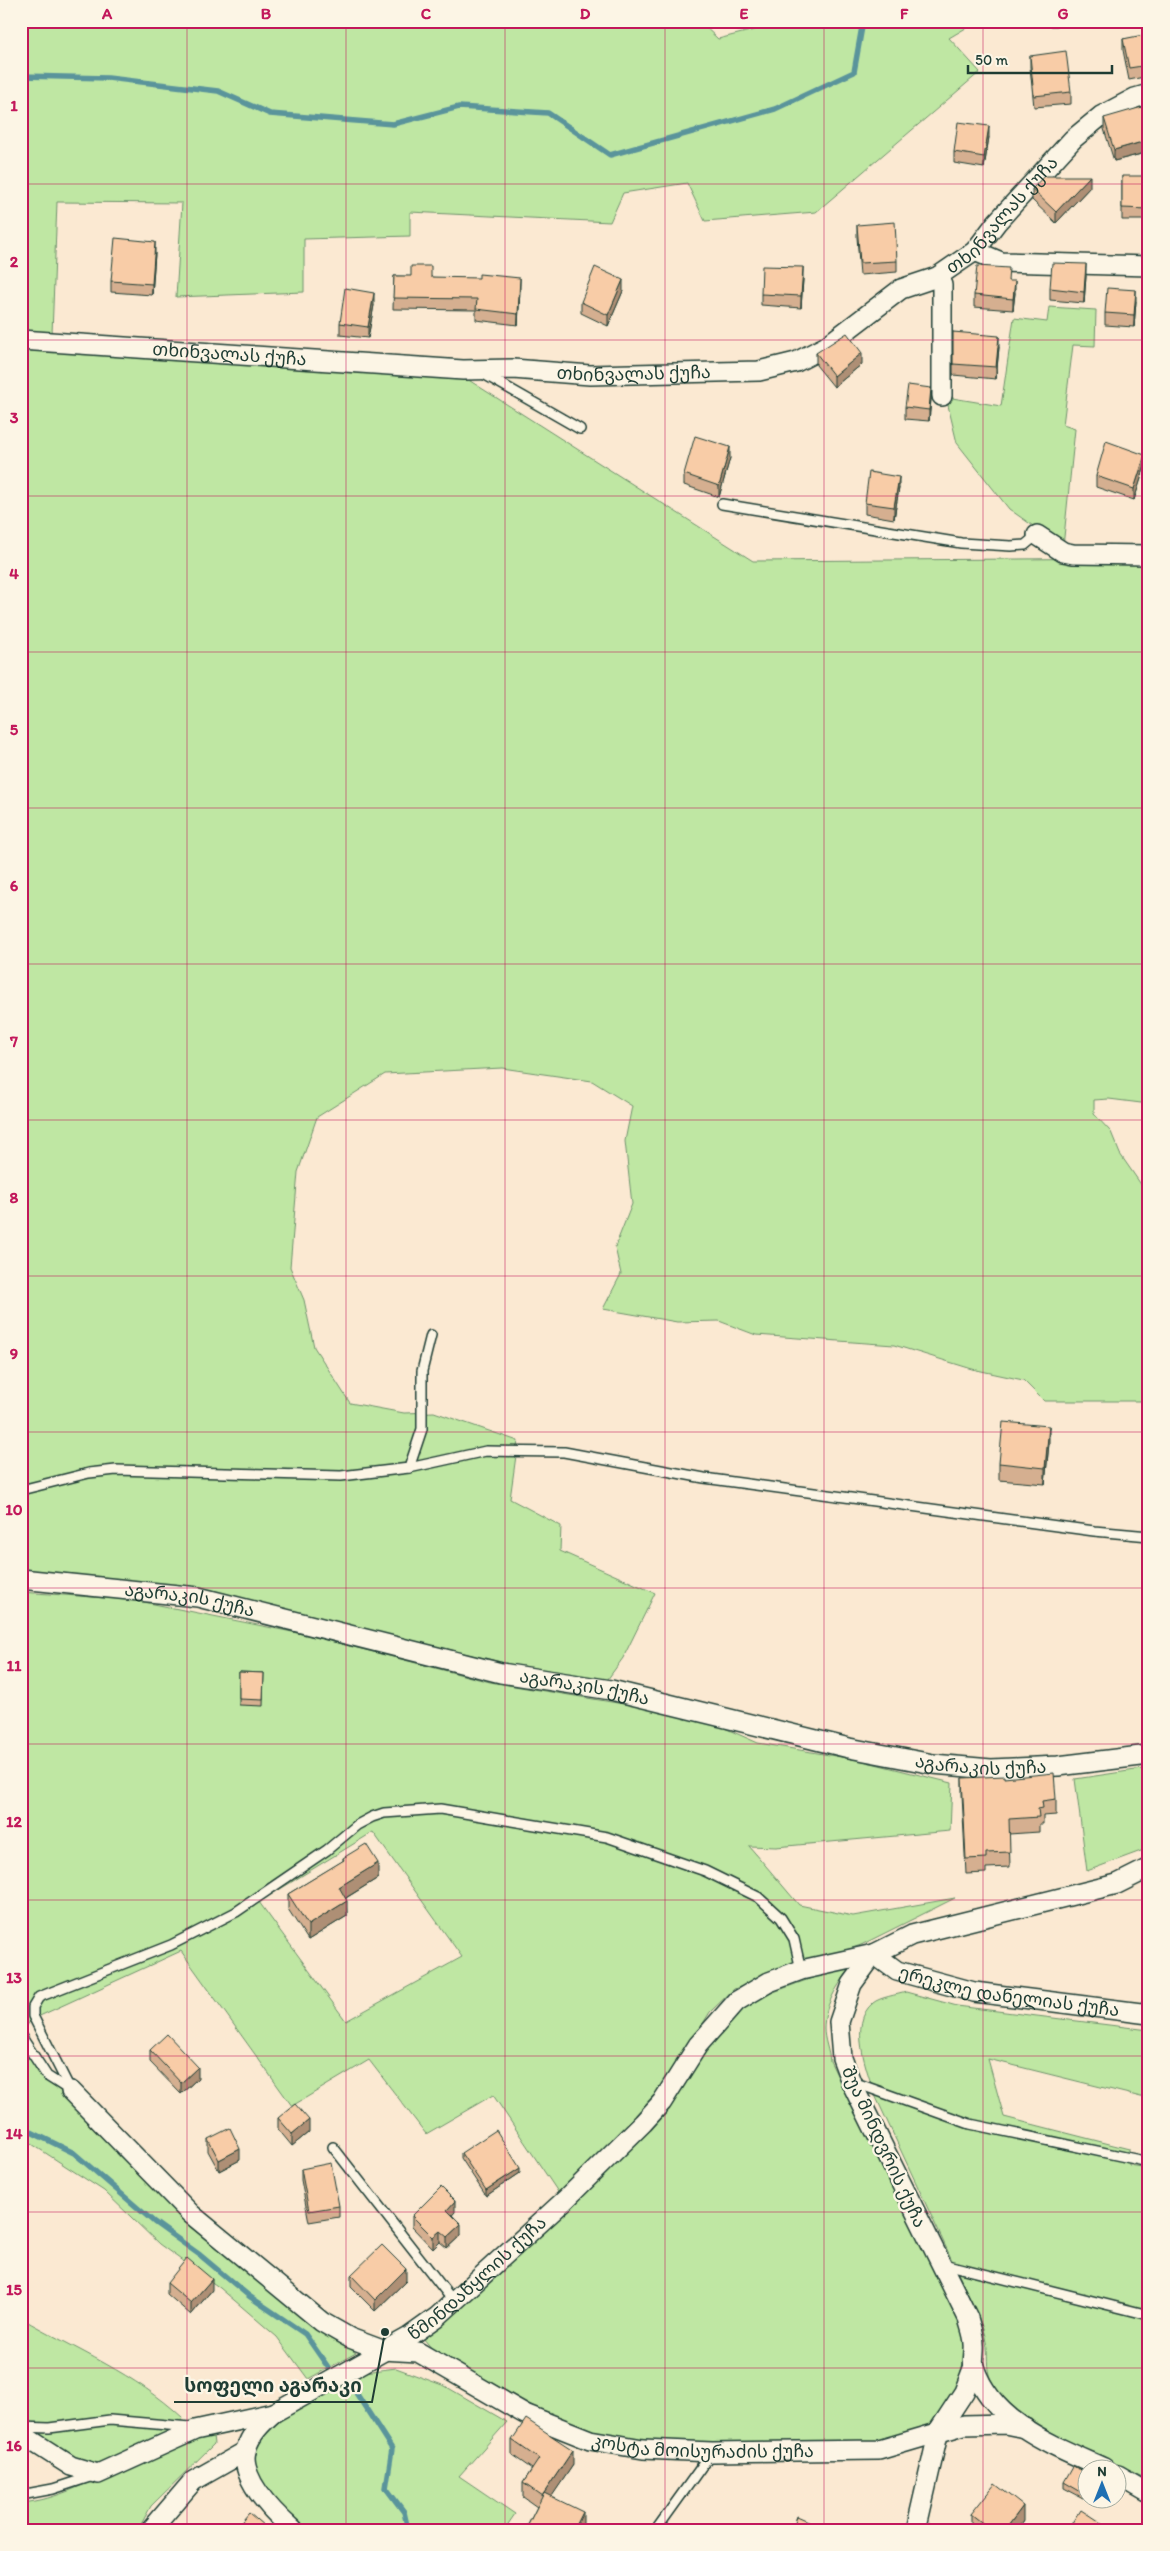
<svg xmlns="http://www.w3.org/2000/svg" width="1170" height="2551" font-family="Itim,'Noto Sans Georgian',sans-serif">
  <rect width="100%" height="100%" fill="#fbe9d2"/>
  <filter id="ink" filterUnits="userSpaceOnUse"><feTurbulence type="fractalNoise" baseFrequency=".02" numOctaves="2"/><feDisplacementMap in="SourceGraphic" scale="10" xChannelSelector="R" yChannelSelector="G"/><feConvolveMatrix kernelMatrix="1 2 1 2 8 2 1 2 1" color-interpolation-filters="sRGB"/></filter>
  <g filter="url(#ink)">
    <g fill="#bfe7a3" stroke="#6f926c" fill-rule="evenodd">
      <polygon points="21,21 699,21 718,39 774,25 779,21 971,21 971,25 949,38 980,72 816,212 705,221 687,183 623,193 610,222 410,212 410,236 304,239 304,292 176,297 182,203 57,202 52,334 21,332"/>
      <polygon points="1049,307 1096,310 1095,346 1073,345 1063,425 1075,429 1063,547 1009,509 957,443 946,397 1001,406 1014,318 1047,322"/>
      <polygon points="21,349 98,352 467,379 753,561 1149,558 1149,1104 1109,1099 1094,1100 1094,1114 1111,1132 1120,1154 1149,1196 1149,1401 1044,1401 1023,1380 972,1369 894,1345 756,1335 719,1321 677,1322 603,1309 621,1274 615,1247 632,1204 625,1141 632,1106 592,1081 502,1068 385,1074 317,1117 298,1172 290,1267 304,1300 314,1347 350,1403 404,1413 434,1412 518,1441 510,1499 561,1526 560,1551 655,1593 623,1658 605,1683 505,1663 206,1591 21,1571"/>
      <path d="M21 1592 134 1600 307 1635 490 1682 666 1711 711 1722 758 1743 859 1760 952 1783 950 1831 776 1847 749 1846 799 1905 853 1916 955 1898 861 1945 734 1989 710 2012 653 2105 560 2195 493 2095 426 2134 369 2060 292 2106 181 1951 31 2020 21 2034ZM373 1832 462 1957 346 2021 259 1902Z"/>
      <polygon points="1149,1768 1149,1848 1087,1871 1075,1779"/>
      <path d="M856 1962C840 1981 824 2003 824 2029 824 2039 829 2051 830 2061L966 2335C966 2364 953 2414 925 2429 888 2450 836 2443 795 2444 720 2444 641 2450 569 2426 554 2421 540 2410 526 2402 495 2385 464 2367 433 2350L423 2338 471 2294 746 2002Z"/>
      <path d="M906 1992 957 2006 1149 2030V2099L988 2059 1004 2117 1129 2149V2165L1149 2168V2479C1106 2458 1012 2423 991 2380 985 2367 989 2354 986 2342 985 2333 981 2324 978 2316L875 2095C867 2071 848 2023 873 2003 880 1997 897 1995 906 1992Z"/>
      <polygon points="21,2050 189,2226 317,2326 356,2353 308,2379 277,2337 220,2288 159,2244 104,2191 21,2137"/>
      <path d="M21 2318C76 2350 136 2374 183 2418L176 2431 101 2464 79 2459 21 2429Z"/>
      <path d="M396 2368 445 2386 507 2422 459 2476 515 2514 504 2530H304C274 2505 255 2479 243 2442L357 2373Z"/>
      <path d="M201 2435 213 2436 214 2444 151 2506 138 2530H21V2503C58 2500 89 2481 122 2467 148 2455 175 2446 201 2435Z"/>
    </g>
    <g fill="none" stroke-linecap="round" stroke-linejoin="round">
      <g stroke="#5a949b" stroke-width="5.5">
        <polyline points="21,76 108,78 218,91 270,114 393,124 459,107 548,113 610,155 775,109 854,72 863,21"/>
        <polyline points="21,2127 74,2153 154,2222 200,2255 249,2296 305,2334 330,2370"/>
        <polyline points="351,2385 392,2449 386,2488 404,2512 408,2530"/>
      </g>
      <g stroke="#1f3d34" stroke-width="12">
        <g id="service">
          <polyline points="482,373 580,429"/>
          <polyline points="722,504 961,543 1011,546 1025,545 1037,535"/>
          <polyline points="409,1468 486,1451 564,1452 704,1478 1094,1531 1149,1536"/>
          <polyline points="21,1490 89,1473 116,1470 341,1476 409,1468 422,1429 422,1371 431,1335"/>
          <polyline points="21,2036 47,2076 69,2090"/>
          <polyline points="853,2082 970,2124 1149,2162"/>
          <polyline points="71,2091 33,2016 33,2007 39,1997 171,1945 236,1912 327,1850 357,1825 372,1817 384,1813 440,1809 607,1837 705,1871 758,1897 781,1918 794,1939 801,1970"/>
          <polyline points="333,2147 454,2302"/>
          <polyline points="944,2264 1149,2315"/>
          <polyline points="21,2427 49,2428 110,2420 190,2427"/>
          <polyline points="21,2495 53,2489 93,2476"/>
          <polyline points="656,2530 712,2452"/>
        </g>
      </g>
      <g stroke="#1f3d34" stroke-width="22">
        <g id="minor">
          <polyline points="975,251 1001,262 1149,266"/>
          <polyline points="937,277 942,285 942,396"/>
          <path id="s1" d="M21 340 463 370 513 369 590 375 759 371 796 362 825 347 901 289 937 277 975 251 997 222 1073 139 1101 116 1135 98 1149 94"/>
          <polyline points="1037,535 1063,552 1073,554 1149,555"/>
          <path id="s2" d="M21 1579 198 1597 501 1673 611 1690 849 1748 933 1764 991 1769 1058 1766 1149 1755"/>
          <path id="s3" d="M71 2091 191 2214 322 2322 350 2338 382 2350 418 2352 525 2414 590 2440 643 2449 712 2452 879 2450 964 2425 1005 2424 1025 2428"/>
          <polyline points="21,2434 71,2466 98,2474 195,2430 273,2413"/>
          <path d="M1104 2468C1055 2446 993 2424 974 2367 972 2361 975 2351 974 2344 974 2336 970 2326 968 2318L851 2082 842 2058 839 2022 852 1984 874 1954 912 1935 1117 1884 1149 1868"/>
          <polyline points="1118,2475 1149,2493"/>
          <polyline points="151,2530 193,2481 246,2451"/>
          <path id="s4" d="M293 2530C274 2513 239 2479 246 2450 250 2434 262 2423 273 2413L409 2337 437 2317 566 2199 643 2123 662 2102 698 2045 737 2001 769 1982 801 1970 874 1954 897 1971 974 1992 1149 2014"/>
          <polyline points="916,2530 939,2430 964,2392 974,2366"/>
        </g>
      </g>
      <use href="#service" stroke="#fcf5e5" stroke-width="9"/>
      <use href="#minor" stroke="#fcf5e5" stroke-width="19"/>
    </g>
    <g fill="#d5af90" stroke="#1f3d34">
      <rect x="1032" y="21" width="25" height="5"/>
      <polygon points="1149,36 1149,76 1129,80 1123,50 1123,39"/>
      <polygon points="1030,56 1071,92 1071,104 1034,107 1030,67"/>
      <polygon points="1104,118 1149,129 1149,152 1114,161 1104,129"/>
      <polygon points="989,137 984,168 954,163 954,152"/>
      <polygon points="1122,176 1148,209 1148,220 1122,220"/>
      <polygon points="1090,187 1056,223 1032,200 1032,189"/>
      <polygon points="857,225 897,261 897,272 860,275 857,237"/>
      <polygon points="155,253 152,295 111,292 111,281"/>
      <polygon points="394,276 431,277 520,289 518,325 476,320 476,310 393,309"/>
      <polygon points="1086,276 1084,303 1050,300 1050,288"/>
      <polygon points="803,279 801,308 761,305 761,294"/>
      <polygon points="1009,281 1015,293 1013,310 974,307 974,295"/>
      <polygon points="623,291 608,326 581,313 581,302"/>
      <polygon points="1136,301 1134,327 1105,325 1105,313"/>
      <polygon points="374,305 368,338 340,335 340,323"/>
      <polygon points="953,332 999,347 996,379 953,375"/>
      <polygon points="816,353 862,364 834,387 816,365"/>
      <polygon points="931,399 929,421 905,419 905,407"/>
      <polygon points="730,458 719,497 684,485 684,474"/>
      <polygon points="1145,466 1134,500 1096,487 1096,476"/>
      <polygon points="899,488 894,519 865,514 865,503"/>
      <polygon points="1049,1443 1045,1484 999,1480 999,1463"/>
      <polygon points="239,1672 264,1673 263,1706 239,1705"/>
      <polygon points="962,1778 1004,1778 1056,1799 1056,1815 1043,1816 1043,1824 1039,1824 1039,1832 1009,1834 1010,1867 986,1868 986,1873 966,1874 962,1794"/>
      <polygon points="343,1858 378,1878 346,1898 347,1916 308,1940 288,1909 288,1894 343,1861"/>
      <polygon points="150,2050 198,2078 181,2094 150,2062"/>
      <polygon points="278,2118 309,2132 292,2146 278,2129"/>
      <polygon points="208,2139 240,2160 219,2171 208,2151"/>
      <polygon points="461,2153 520,2173 486,2196 461,2158"/>
      <polygon points="301,2169 339,2206 339,2217 309,2222 301,2180"/>
      <polygon points="455,2212 452,2215 461,2235 447,2248 440,2242 433,2249 412,2227 412,2216"/>
      <polygon points="351,2275 406,2281 375,2311 351,2287"/>
      <polygon points="167,2283 212,2290 191,2315 167,2294"/>
      <polygon points="512,2440 573,2465 551,2497 583,2527 581,2530 528,2530 528,2525 537,2507 523,2497 523,2483 532,2469 512,2455"/>
      <polygon points="1088,2474 1083,2498 1064,2488 1064,2482"/>
      <polygon points="971,2514 1023,2521 1017,2530 972,2530 971,2529"/>
    </g>
    <g fill="#ae8f75" stroke="#1f3d34">
      <polygon points="989,126 989,137 984,168 984,157"/>
      <polygon points="1149,140 1149,152 1114,161 1114,150"/>
      <polygon points="1090,176 1090,187 1056,223 1056,212"/>
      <polygon points="155,242 155,253 152,295 152,284"/>
      <polygon points="1086,264 1086,276 1084,303 1084,292"/>
      <polygon points="803,267 803,279 801,308 801,296"/>
      <polygon points="520,278 520,289 518,325 518,314"/>
      <polygon points="623,280 623,291 608,326 608,315"/>
      <polygon points="1015,281 1015,293 1013,310 1013,299"/>
      <polygon points="1136,290 1136,301 1134,327 1134,315"/>
      <polygon points="374,293 374,305 368,338 368,327"/>
      <polygon points="999,336 999,347 996,379 996,367"/>
      <polygon points="862,353 862,364 834,387 834,376"/>
      <polygon points="931,388 931,399 929,421 929,410"/>
      <polygon points="730,447 730,458 719,497 719,486"/>
      <polygon points="1145,455 1145,466 1134,500 1134,489"/>
      <polygon points="899,477 899,488 894,519 894,507"/>
      <polygon points="1049,1426 1049,1443 1045,1484 1045,1468"/>
      <polygon points="378,1863 378,1878 339,1902 339,1887"/>
      <polygon points="347,1901 347,1916 308,1940 308,1925"/>
      <polygon points="198,2067 198,2078 181,2094 181,2083"/>
      <polygon points="309,2120 309,2132 292,2146 292,2134"/>
      <polygon points="240,2149 240,2160 219,2171 219,2160"/>
      <polygon points="520,2168 520,2173 486,2196 486,2190"/>
      <polygon points="455,2201 455,2212 447,2221 447,2210"/>
      <polygon points="461,2224 461,2235 447,2248 447,2237"/>
      <polygon points="440,2231 440,2242 433,2249 433,2237"/>
      <polygon points="406,2269 406,2281 375,2311 375,2300"/>
      <polygon points="212,2279 212,2290 191,2315 191,2303"/>
      <polygon points="573,2450 573,2465 544,2508 544,2493"/>
      <polygon points="1088,2484 1088,2490 1083,2498 1083,2493"/>
      <polygon points="1023,2506 1023,2521 1017,2530 1005,2530"/>
      <polygon points="583,2512 583,2527 581,2530 574,2530"/>
      <polygon points="1101,2523 1101,2530 1097,2530"/>
    </g>
    <g fill="#f8cca7" stroke="#1f3d34">
      <polygon points="1148,34 1149,65 1129,68 1123,39"/>
      <polygon points="1066,51 1071,92 1034,96 1030,56"/>
      <polygon points="1142,107 1149,129 1149,140 1114,150 1104,118"/>
      <polygon points="958,122 989,126 984,157 954,152"/>
      <polygon points="1044,176 1090,176 1056,212 1032,189"/>
      <polygon points="1122,176 1147,176 1148,209 1122,208"/>
      <polygon points="895,222 897,261 860,263 857,225"/>
      <polygon points="115,238 155,242 152,284 111,281"/>
      <polygon points="1052,263 1086,264 1084,292 1050,288"/>
      <polygon points="411,266 431,266 431,277 479,278 479,274 520,278 518,314 476,309 477,299 393,298 394,276 411,276"/>
      <polygon points="762,266 803,267 801,296 761,294"/>
      <polygon points="977,266 1009,268 1008,281 1015,281 1013,299 974,295"/>
      <polygon points="595,267 623,280 608,315 581,302"/>
      <polygon points="345,288 374,293 368,327 340,323"/>
      <polygon points="1107,288 1136,290 1134,315 1105,313"/>
      <polygon points="953,332 999,336 996,367 953,364"/>
      <polygon points="847,333 862,353 834,376 816,353"/>
      <polygon points="908,385 931,388 929,410 905,407"/>
      <polygon points="695,436 730,447 719,486 684,474"/>
      <polygon points="1106,441 1145,455 1134,489 1096,476"/>
      <polygon points="869,472 899,477 894,507 865,503"/>
      <polygon points="1003,1422 1049,1426 1045,1468 999,1463"/>
      <polygon points="239,1672 264,1673 263,1700 239,1699"/>
      <polygon points="1054,1773 1056,1799 1042,1801 1043,1808 1038,1809 1039,1817 1009,1819 1010,1852 986,1853 986,1858 966,1859 962,1778 1004,1776 1004,1778"/>
      <polygon points="366,1844 378,1863 339,1887 347,1901 308,1925 288,1894 344,1860 343,1858"/>
      <polygon points="167,2034 198,2067 181,2083 150,2050"/>
      <polygon points="295,2104 309,2120 292,2134 278,2118"/>
      <polygon points="230,2128 240,2149 219,2160 208,2139"/>
      <polygon points="496,2130 520,2168 486,2190 461,2153"/>
      <polygon points="331,2163 339,2206 309,2211 301,2169"/>
      <polygon points="441,2187 455,2201 447,2210 461,2224 447,2237 440,2231 433,2237 412,2216"/>
      <polygon points="382,2245 406,2269 375,2300 351,2275"/>
      <polygon points="187,2258 212,2279 191,2303 167,2283"/>
      <polygon points="526,2419 573,2450 544,2493 583,2512 574,2530 538,2530 528,2525 544,2493 542,2496 523,2483 539,2459 512,2440"/>
      <polygon points="1073,2466 1088,2474 1088,2484 1083,2493 1064,2482"/>
      <polygon points="995,2484 1023,2506 1005,2530 982,2530 985,2525 971,2514"/>
      <polygon points="1081,2510 1101,2523 1097,2530 1076,2530 1071,2526"/>
      <polygon points="249,2513 264,2526 261,2530 242,2530 238,2526"/>
      <polygon points="797,2516 829,2530 792,2530"/>
    </g>
  </g>
  <path fill="none" stroke="#c2185b" stroke-width="1" stroke-opacity="0.55" d="M187 21V2530M346 21V2530M505 21V2530M665 21V2530M824 21V2530M983 21V2530M21 184H1149M21 340H1149M21 496H1149M21 652H1149M21 808H1149M21 964H1149M21 1120H1149M21 1276H1149M21 1432H1149M21 1588H1149M21 1744H1149M21 1900H1149M21 2056H1149M21 2212H1149M21 2368H1149"/>
  <g text-anchor="middle" stroke-width="4.5" stroke-linejoin="round" paint-order="stroke">
    <g font-size="18" fill="#1f3d34" stroke="#fcf5e5">
      <text dy="6" stroke="none"><textPath href="#s1" startOffset="1034">თხინვალას ქუჩა</textPath></text>
      <text dy="6" stroke="none"><textPath href="#s1" startOffset="209">თხინვალას ქუჩა</textPath></text>
      <text dy="6" stroke="none"><textPath href="#s1" startOffset="614">თხინვალას ქუჩა</textPath></text>
      <text dy="6" stroke="none"><textPath href="#s2" startOffset="170">აგარაკის ქუჩა</textPath></text>
      <text dy="6" stroke="none"><textPath href="#s2" startOffset="575">აგარაკის ქუჩა</textPath></text>
      <text dy="6" stroke="none"><textPath href="#s2" startOffset="980">აგარაკის ქუჩა</textPath></text>
      <text dy="6" stroke="none"><textPath href="#s4" startOffset="1060">ერეკლე დანელიას ქუჩა</textPath></text>
      <text transform="translate(884 2147) rotate(65)" y="6">შუა მინდვრის ქუჩა</text>
      <text dy="6" stroke="none"><textPath href="#s4" startOffset="389">წმინდაწყლის ქუჩა</textPath></text>
      <text dy="6" stroke="none"><textPath href="#s3" startOffset="751">კოსტა მოისურაძის ქუჩა</textPath></text>
    </g>
  </g>
  <path fill="none" stroke="#1f3d34" stroke-width="2" d="M385 2332L372 2402H174"/>
  <circle fill="#1f3d34" stroke="#fcf5e5" stroke-width="2" cx="385" cy="2332" r="5"/>
  <g font-size="19" text-anchor="middle" font-weight="bold" fill="#1f3d34" stroke="#fcf5e5" stroke-width="4.5" stroke-linejoin="round" paint-order="stroke">
    <text x="273" y="2392">სოფელი აგარაკი</text>
  </g>
  <rect width="1170" height="2551" fill="none" stroke="#fcf5e5" stroke-width="55"/>
  <g transform="translate(1102 2484)"><circle r="24" fill="#fcf5e5" stroke="#a4ab9e"/>
  <path d="M0-4L9 19L0 12L-9 19Z" fill="#1f6fb2"/>
  <text y="-8" font-size="14" font-weight="bold" text-anchor="middle" fill="#1f3d34">N</text>
  </g>
  <path d="M968 65v8h144v-8" fill="none" stroke="#1f3d34" stroke-width="2.5"/>
  <text x="975" y="65" font-size="15" fill="#1f3d34" stroke="#fcf5e5" stroke-width="4" paint-order="stroke">50 m</text>
  <rect x="28" y="28" width="1114" height="2496" fill="none" stroke="#c2185b" stroke-width="2"/>
  <g font-size="16" text-anchor="middle" font-weight="bold" fill="#c2185b">
    <text x="107" y="19">A</text>
    <text x="266" y="19">B</text>
    <text x="426" y="19">C</text>
    <text x="585" y="19">D</text>
    <text x="744" y="19">E</text>
    <text x="904" y="19">F</text>
    <text x="1063" y="19">G</text>
    <text x="14" y="111">1</text>
    <text x="14" y="267">2</text>
    <text x="14" y="423">3</text>
    <text x="14" y="579">4</text>
    <text x="14" y="735">5</text>
    <text x="14" y="891">6</text>
    <text x="14" y="1047">7</text>
    <text x="14" y="1203">8</text>
    <text x="14" y="1359">9</text>
    <text x="14" y="1515">10</text>
    <text x="14" y="1671">11</text>
    <text x="14" y="1827">12</text>
    <text x="14" y="1983">13</text>
    <text x="14" y="2139">14</text>
    <text x="14" y="2295">15</text>
    <text x="14" y="2451">16</text>
  </g>
</svg>
